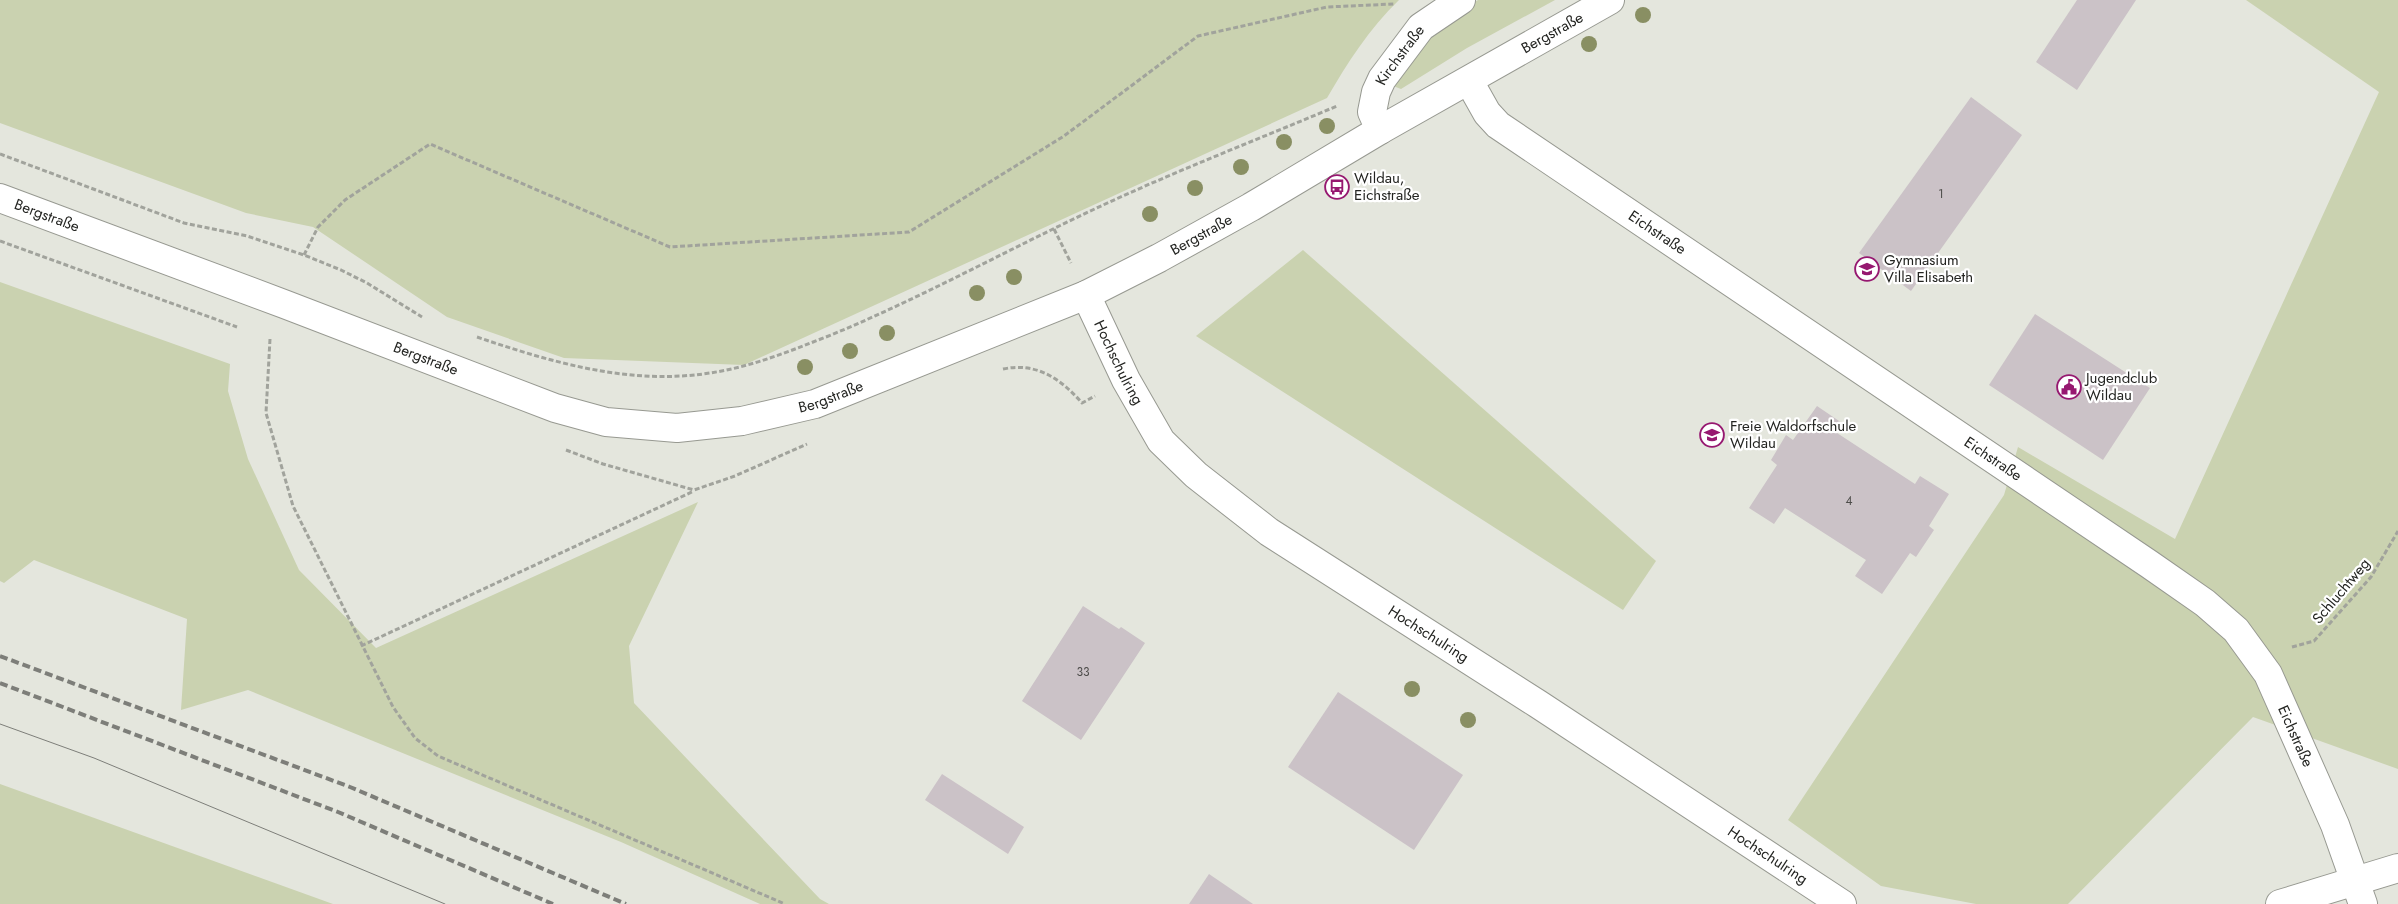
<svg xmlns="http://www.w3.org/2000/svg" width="2398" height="904" font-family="Jost,sans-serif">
  <rect width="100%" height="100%" fill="#e4e6dd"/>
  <g fill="#cad2b0">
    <path d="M0 0H1399C1369 29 1348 62 1327 98L744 365 564 358 447 317 313 227 246 213 0 123Z"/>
    <polygon points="1478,0 1555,0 1467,48 1401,89 1388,84 1427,34"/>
    <polygon points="2246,0 2398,0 2398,769 2253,717 2068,904 1976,904 1881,886 1788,820 2004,495 2018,447 2175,539 2379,92"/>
    <polygon points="1303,250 1656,561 1623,610 1196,336"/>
    <polygon points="0,282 230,364 228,391 248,459 299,570 376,648 698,502 629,646 634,703 820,899 829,904 760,904 621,842 248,690 181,710 187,619 34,560 4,583 0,581"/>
    <polygon points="0,784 333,904 0,904"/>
  </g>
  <g fill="#cbc2c7">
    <polygon points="2077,0 2136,0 2077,90 2036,62"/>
    <polygon points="1971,97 2022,135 1911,291 1859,253"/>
    <polygon points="2035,314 2150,388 2103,460 1989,385"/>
    <polygon points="1817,406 1842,423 1837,433 1915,484 1920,476 1949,494 1929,526 1934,530 1916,557 1910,553 1882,594 1855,576 1866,560 1785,508 1774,524 1749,508 1777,465 1771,460 1786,435 1793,440"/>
    <polygon points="1083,606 1119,629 1121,627 1145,643 1081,740 1022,701"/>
    <polygon points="1338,692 1463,775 1414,850 1288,767"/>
    <polygon points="942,774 1024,827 1008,854 925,800"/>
    <polygon points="1209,874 1253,904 1189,904"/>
  </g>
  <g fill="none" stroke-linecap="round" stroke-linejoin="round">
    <g stroke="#979991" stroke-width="30">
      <g id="minor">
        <path id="s1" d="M1469 81 1487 113 1498 125 2149 564 2205 603 2236 630 2268 674 2335 825 2363 904"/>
        <path id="s2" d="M1380 130 1372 112 1376 92 1382 79 1421 27 1461 0"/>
        <path id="s3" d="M0 198 284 304 555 408 606 422 677 428 742 421 815 404 1086 295 1159 258 1251 207 1380 130 1610 0"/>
        <path id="s4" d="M1086 295 1126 380 1161 441 1196 475 1269 532 1538 704 1842 904"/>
        <polyline points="2280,904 2398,868"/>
      </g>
    </g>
    <g stroke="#a1a39c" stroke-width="3" stroke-dasharray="5 2.5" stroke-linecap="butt">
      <polyline points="0,154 184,223 247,236 304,255 341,270 367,283 422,317"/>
      <polyline points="1054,229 1071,263"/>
      <polyline points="0,241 237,327"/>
      <polyline points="304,255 318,227 345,200 430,144 670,247 909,232 1064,136 1198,36 1327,7 1394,4"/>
      <path d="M477 337C542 359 611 380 681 376 737 373 780 355 831 335 918 299 998 255 1082 215 1165 175 1252 142 1337 106"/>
      <polyline points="270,339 266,413 293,506 393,707 415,738 438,756 785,904"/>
      <path d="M1003 369C1037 362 1061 379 1082 403L1095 396"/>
      <polyline points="566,450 603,464 694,490 735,476 807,444"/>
      <polyline points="361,646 694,491"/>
      <polyline points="2292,647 2314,641 2371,577 2398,531"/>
    </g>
    <use href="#minor" stroke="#fff" stroke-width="28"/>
    <polyline stroke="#7d7e79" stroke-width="1" points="0,724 94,758 445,904"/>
    <g stroke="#7d7e79" stroke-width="4" stroke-dasharray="8 4" stroke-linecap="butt">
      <polyline points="0,656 350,787 626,904"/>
      <polyline points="0,683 338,812 553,904"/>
    </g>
  </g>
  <g fill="#898f63">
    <circle cx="1643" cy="15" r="8"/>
    <circle cx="1589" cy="44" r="8"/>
    <circle cx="1327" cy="126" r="8"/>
    <circle cx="1284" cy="142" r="8"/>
    <circle cx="1241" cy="167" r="8"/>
    <circle cx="1195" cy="188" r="8"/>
    <circle cx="1150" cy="214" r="8"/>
    <circle cx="1014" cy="277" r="8"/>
    <circle cx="977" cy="293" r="8"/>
    <circle cx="887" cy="333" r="8"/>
    <circle cx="850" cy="351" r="8"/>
    <circle cx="805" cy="367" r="8"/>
    <circle cx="1412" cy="689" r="8"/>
    <circle cx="1468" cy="720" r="8"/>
  </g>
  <defs>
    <g id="bus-ring" transform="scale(1.25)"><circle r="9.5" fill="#fff" stroke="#961870" stroke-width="1.5"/><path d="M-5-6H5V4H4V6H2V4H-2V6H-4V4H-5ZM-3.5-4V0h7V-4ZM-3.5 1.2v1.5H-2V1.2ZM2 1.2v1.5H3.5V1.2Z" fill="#961870"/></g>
    <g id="school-ring" transform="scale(1.25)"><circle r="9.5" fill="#fff" stroke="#961870" stroke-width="1.5"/><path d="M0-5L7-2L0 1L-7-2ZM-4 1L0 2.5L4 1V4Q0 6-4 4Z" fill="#961870"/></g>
    <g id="civic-ring" transform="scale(1.25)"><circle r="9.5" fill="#fff" stroke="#961870" stroke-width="1.5"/><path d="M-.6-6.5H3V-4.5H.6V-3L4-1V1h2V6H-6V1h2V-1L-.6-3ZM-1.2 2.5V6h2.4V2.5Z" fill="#961870"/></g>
    <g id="university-ring" transform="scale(1.25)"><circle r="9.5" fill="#fff" stroke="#961870" stroke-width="1.5"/><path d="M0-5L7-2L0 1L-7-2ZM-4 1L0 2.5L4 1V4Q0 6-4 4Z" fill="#961870"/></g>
  </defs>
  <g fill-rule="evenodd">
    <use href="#bus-ring" x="1337" y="187"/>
    <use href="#school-ring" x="1867" y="269"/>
    <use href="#civic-ring" x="2069" y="387"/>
    <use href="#university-ring" x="1712" y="435"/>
  </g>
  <g text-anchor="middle" stroke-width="4.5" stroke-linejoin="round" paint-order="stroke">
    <g font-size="12" fill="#4d4c4a">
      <text x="1941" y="198">1</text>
      <text x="1849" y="505">4</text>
      <text x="1083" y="676">33</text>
    </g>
    <g font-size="15" fill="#232421" stroke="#fff">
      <text dy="5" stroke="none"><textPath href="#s3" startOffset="1685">Bergstraße</textPath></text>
      <text dy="5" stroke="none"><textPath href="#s2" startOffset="84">Kirchstraße</textPath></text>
      <text dy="5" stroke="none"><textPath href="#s3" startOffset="50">Bergstraße</textPath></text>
      <text dy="5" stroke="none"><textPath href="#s1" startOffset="245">Eichstraße</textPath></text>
      <text dy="5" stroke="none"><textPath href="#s3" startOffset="1280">Bergstraße</textPath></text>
      <text dy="5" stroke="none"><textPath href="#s3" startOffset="455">Bergstraße</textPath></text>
      <text dy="5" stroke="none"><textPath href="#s4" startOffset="75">Hochschulring</textPath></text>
      <text dy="5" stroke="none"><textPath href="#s3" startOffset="875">Bergstraße</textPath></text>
      <text dy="5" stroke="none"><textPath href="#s1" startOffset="650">Eichstraße</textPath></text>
      <text transform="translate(2341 591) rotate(-50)" y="5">Schluchtweg</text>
      <text dy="5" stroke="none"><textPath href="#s4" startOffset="495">Hochschulring</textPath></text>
      <text dy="5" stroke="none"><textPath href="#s1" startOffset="1070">Eichstraße</textPath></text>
      <text dy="5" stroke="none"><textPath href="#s4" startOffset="900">Hochschulring</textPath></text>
    </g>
    <g font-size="15" fill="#232421" stroke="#fff" text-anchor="start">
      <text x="1354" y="183">Wildau,<tspan x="1354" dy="17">Eichstraße</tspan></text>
      <text x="1884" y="265">Gymnasium<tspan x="1884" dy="17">Villa Elisabeth</tspan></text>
      <text x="2086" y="383">Jugendclub<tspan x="2086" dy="17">Wildau</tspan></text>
      <text x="1730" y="431">Freie Waldorfschule<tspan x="1730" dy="17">Wildau</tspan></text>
    </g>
  </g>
</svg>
